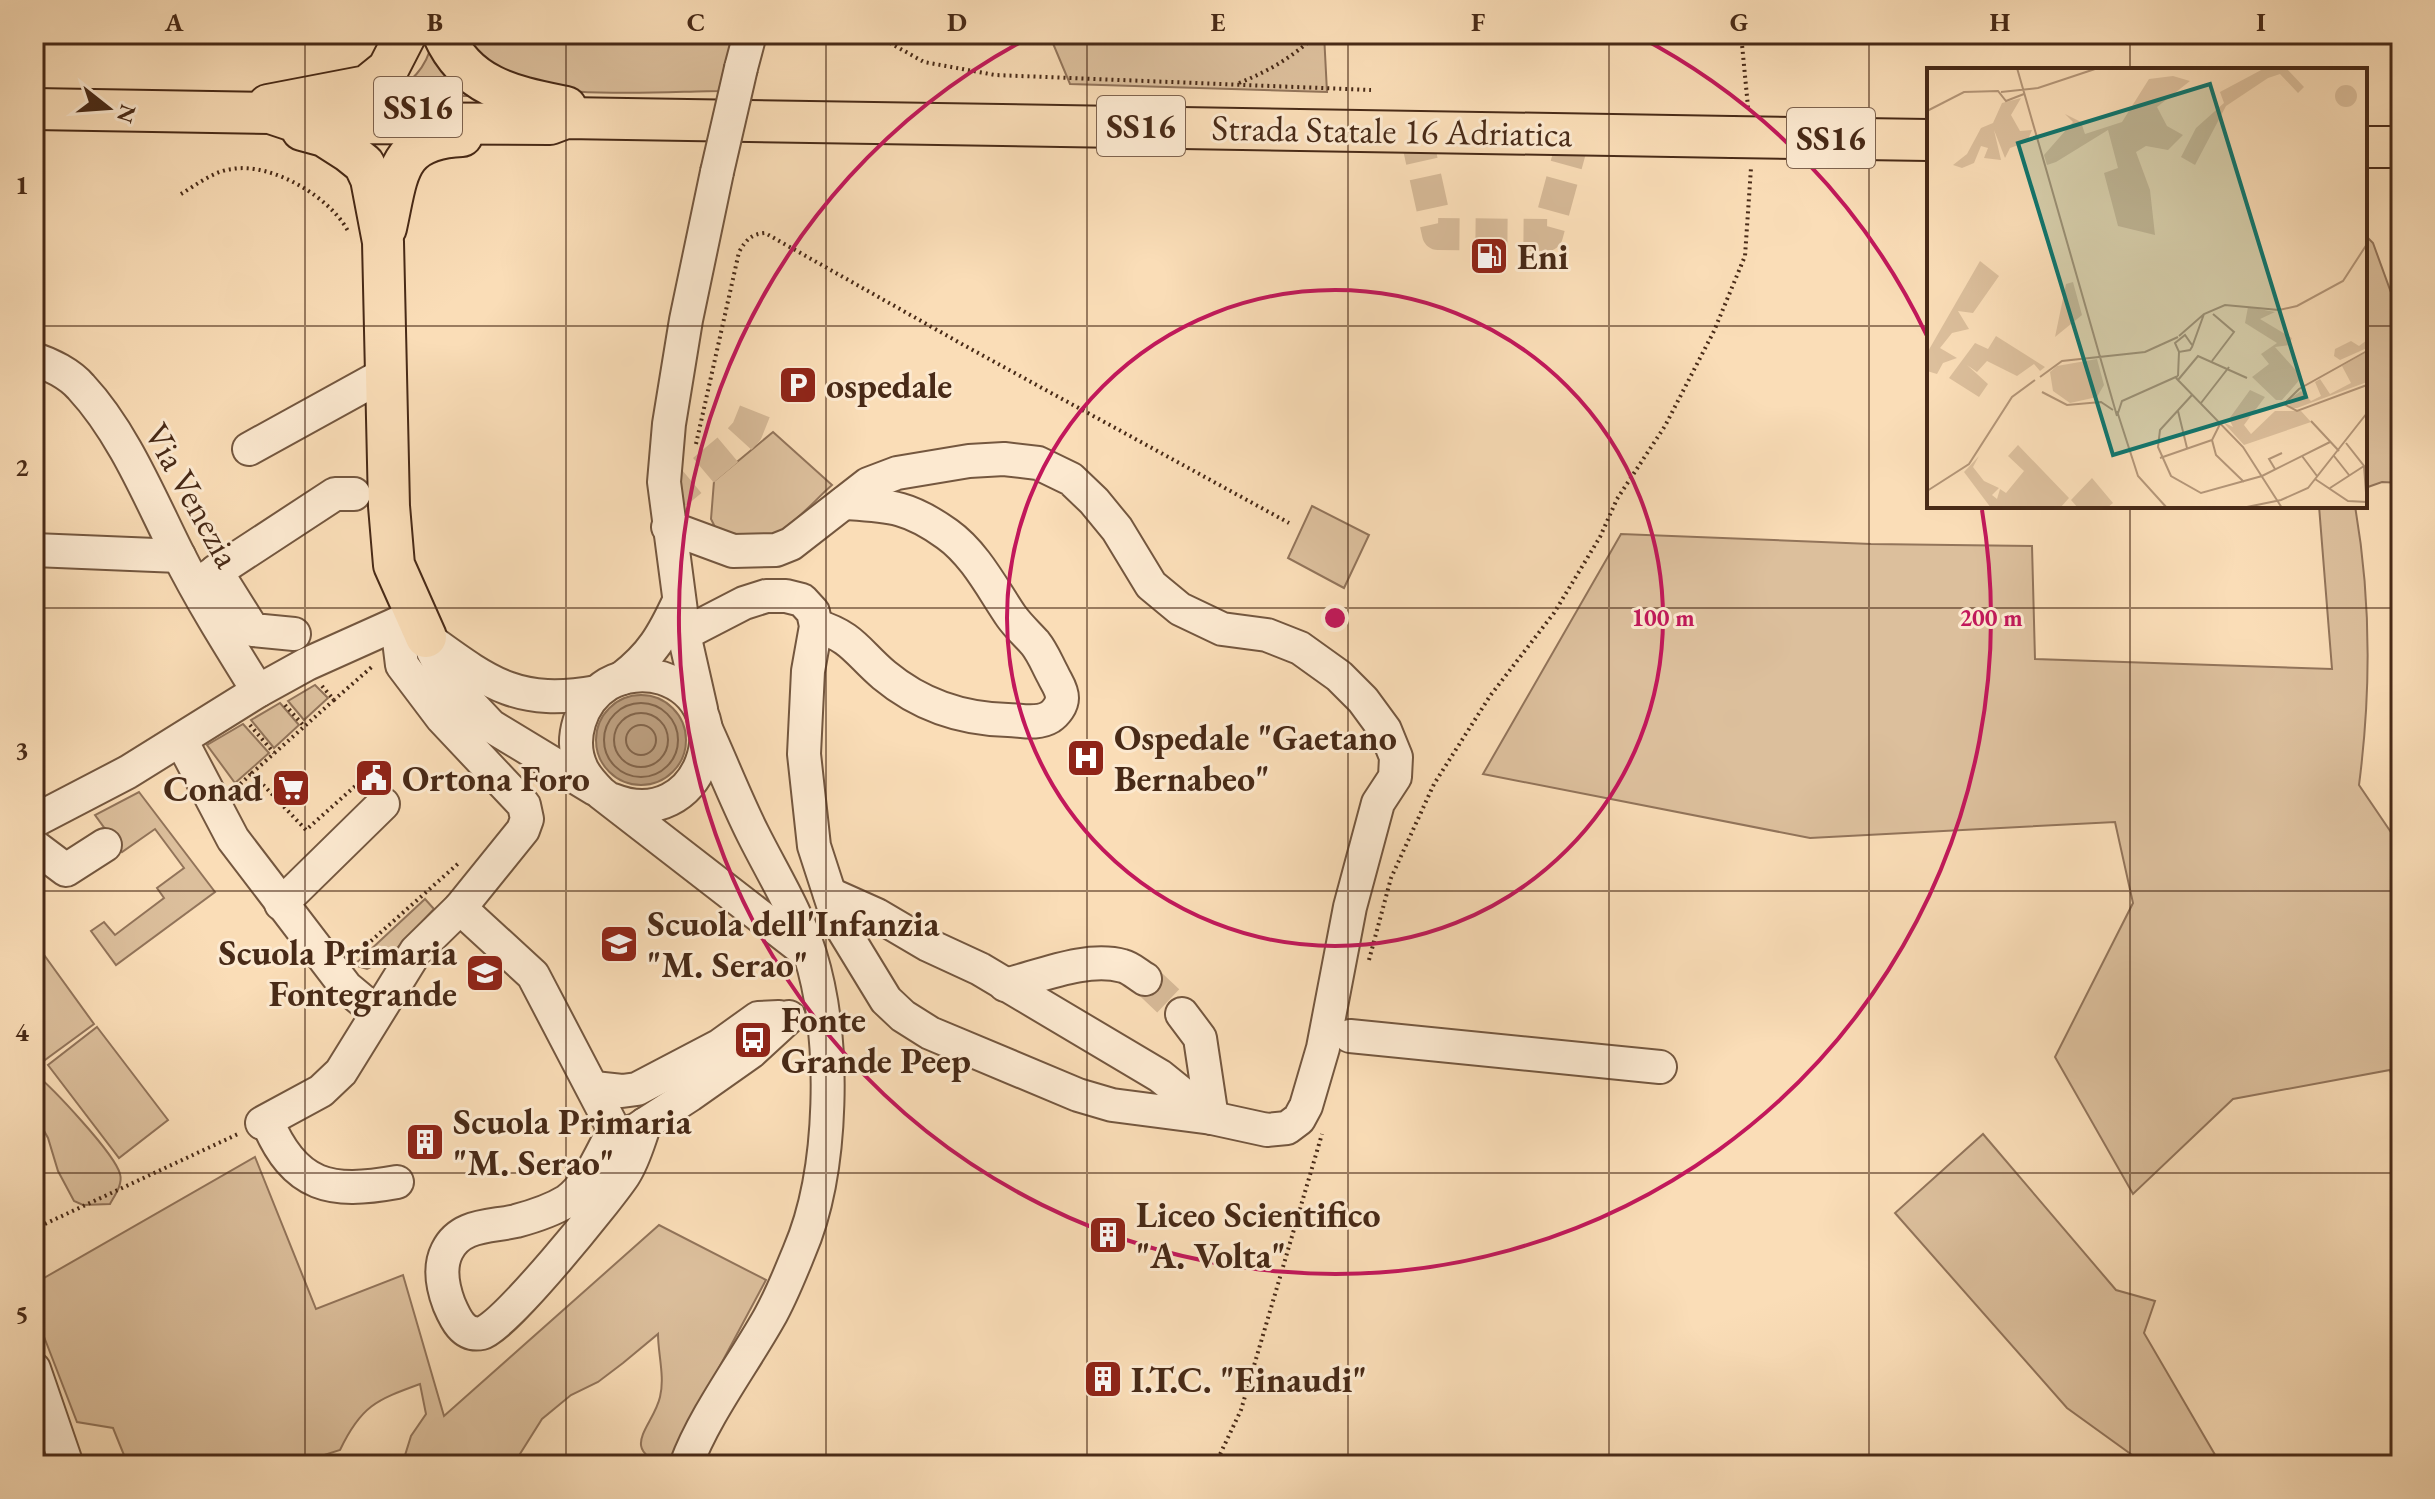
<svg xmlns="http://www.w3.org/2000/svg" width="2435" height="1499" font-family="'EB Garamond',serif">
  <rect width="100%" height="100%" fill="#faddb7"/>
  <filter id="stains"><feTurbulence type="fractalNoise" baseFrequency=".0025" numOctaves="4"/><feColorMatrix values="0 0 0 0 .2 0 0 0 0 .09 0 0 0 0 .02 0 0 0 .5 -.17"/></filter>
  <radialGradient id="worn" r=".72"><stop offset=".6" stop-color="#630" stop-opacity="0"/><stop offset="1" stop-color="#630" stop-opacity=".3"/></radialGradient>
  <g fill="#dcbf9c" stroke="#92745a" stroke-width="2">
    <path d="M463 34H736L722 91C663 91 537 103 490 68 480 60 471 45 463 34Z"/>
    <polygon points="1049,34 1324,34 1327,92 1070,84"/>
    <path d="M432 43 487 96H389C411 82 426 69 432 43Z"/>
    <polygon points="2365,235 2373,243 2401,320 2401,483 2382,482 2365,488"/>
    <path d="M773 432 832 485C810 504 780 543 748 542 738 541 726 534 717 531L711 519 714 481Z"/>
    <polygon points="1312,506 1369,535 1344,588 1288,558"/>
    <path d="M2319 506H2355C2371 598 2371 693 2359 785L2401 847V1111L2390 1070 2233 1099 2133 1194 2055 1057 2133 903 2115 822 1810 838 1483 774 1621 534 1871 544 2032 546 2035 659 2332 669Z"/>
    <polygon points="315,685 328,698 304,720 288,701"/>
    <polygon points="280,703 299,725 274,748 251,720"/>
    <polygon points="243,724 269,753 235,783 207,745"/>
    <polygon points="139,792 215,892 116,965 91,931 104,922 115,935 164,898 157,888 184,868 155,829 122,852 95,815"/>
    <polygon points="425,899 434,909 386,960 367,969 354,965"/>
    <polygon points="34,941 94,1024 34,1068"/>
    <polygon points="97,1027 168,1120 119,1158 48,1065"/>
    <path d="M34 1073C52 1087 115 1154 120 1174 123 1184 115 1195 110 1204L83 1205 74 1201 58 1171 48 1138 34 1113Z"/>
    <polygon points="1983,1134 2116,1290 2155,1301 2144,1333 2221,1465 2146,1465 2067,1408 1895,1213"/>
    <path d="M255 1157 316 1309 403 1275 444 1416 659 1225 766 1280 667 1465C617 1450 653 1427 660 1397 665 1377 658 1354 658 1334L623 1363 598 1382 571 1395 542 1419 513 1465H402L411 1436 426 1414 420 1384C376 1400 361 1406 340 1450L293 1465H128L113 1428 77 1422 41 1329 34 1327 37 1282Z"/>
  </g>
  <circle fill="#bda081" stroke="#8e7157" stroke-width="2" cx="641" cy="740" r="45"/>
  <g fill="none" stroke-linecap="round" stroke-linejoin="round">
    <g stroke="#82654c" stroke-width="2">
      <circle cx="641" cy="740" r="37"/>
      <circle cx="641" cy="740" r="27"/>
      <circle cx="641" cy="740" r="15"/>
    </g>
    <g stroke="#d6b997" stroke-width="32" stroke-dasharray="32 16" stroke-linecap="butt">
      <polyline points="1415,130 1438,234 1547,235 1575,133"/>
      <polyline points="665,499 680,490 737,442 747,431 757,406"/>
      <polyline points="1145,979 1182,1014"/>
    </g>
    <g stroke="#74573f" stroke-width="36">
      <g id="minor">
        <polyline points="741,68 750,34"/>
        <path d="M34 359C50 364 70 374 81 387 123 432 150 498 177 552 201 600 230 646 258 691"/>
        <polyline points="249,449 385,374"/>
        <polyline points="668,527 733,551 776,550 791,544 868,484 897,473 969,461 1004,459 1038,463 1071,479 1094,501 1117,529 1151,585 1180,609 1222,629 1267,635 1300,648 1339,676 1363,700 1385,730 1396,757 1395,777 1378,803 1350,907 1323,1048 1306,1106 1299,1119 1287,1128 1267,1130 1212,1118 1112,1105 1078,1095 930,1033 903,1016 886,1000 839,923 814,846 804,754 808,671 816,626 813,612 802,600 786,596 766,596 744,603 684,634"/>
        <polyline points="34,550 179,556"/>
        <polyline points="216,571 253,630 294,634"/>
        <polyline points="196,585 335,494 354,494"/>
        <path d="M816 626C852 636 858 653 884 675 920 705 961 719 1008 720 1021 720 1037 725 1050 717 1056 713 1062 705 1062 698 1062 689 1056 682 1053 675 1047 664 1043 653 1035 643 1027 634 1018 626 1011 616 992 588 975 554 947 534 908 506 890 506 844 503"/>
        <polyline points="426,637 446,678 491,726 595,789"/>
        <path d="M428 639C490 684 518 706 597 692"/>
        <path d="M622 678C652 655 663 635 679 601"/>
        <polyline points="701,709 684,634 664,482 669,424 686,320 717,172"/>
        <polyline points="181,740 233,839 346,987 376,1012"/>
        <path d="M613 800C701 835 745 705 662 678 644 673 624 675 608 684 580 701 568 740 582 769 587 779 594 786 601 793L809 954"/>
        <polyline points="34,821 128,772 258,691 307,664 414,616"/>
        <polyline points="34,846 66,870 105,845"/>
        <polyline points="830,894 877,915 928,945 980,969 1160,1076 1212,1118"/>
        <polyline points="281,904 383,804"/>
        <polyline points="460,908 533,975 614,1130 625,1133 636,1130 690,1095 751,1052 789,1017"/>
        <path d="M1005 985C1041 976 1087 956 1123 966 1131 968 1138 975 1145 979"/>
        <polyline points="1182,1014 1200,1038 1212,1118"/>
        <polyline points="1350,1036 1660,1067"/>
        <polyline points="594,1088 622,1091 637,1089 719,1046 758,1018 779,1017"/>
        <path d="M267 1121C295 1188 331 1194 397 1182"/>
        <polyline points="262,1123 321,1091 341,1072 416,951 460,908 523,830 527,819 524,805 442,718 402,665 397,624"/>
        <path d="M614 1130C601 1153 589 1185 567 1201 554 1209 531 1217 516 1221 490 1227 460 1224 447 1251 439 1267 443 1288 449 1304 455 1318 463 1337 482 1333 504 1328 608 1199 624 1175 634 1160 639 1140 645 1124"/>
        <polyline points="34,1369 67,1465"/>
        <path d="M686 1465C704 1416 743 1364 769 1318 781 1297 790 1274 799 1252 834 1171 836 1038 810 954 797 912 773 874 753 834 736 800 722 764 706 729"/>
      </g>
    </g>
    <g stroke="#482a17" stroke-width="44">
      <g id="major">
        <path d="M443 34C467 88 513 96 566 107"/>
        <polyline points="268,105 367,86 388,69 406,34"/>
        <polyline points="34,109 270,113 300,123 550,124 566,118 1732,137"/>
        <polyline points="302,130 324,136 349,152 364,164 371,179 383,242 389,506 394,565 426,637"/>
        <polyline points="2365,147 2401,147"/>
        <path d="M386 228C398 174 396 139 462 136"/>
      </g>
    </g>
    <g stroke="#482a17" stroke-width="4" stroke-dasharray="2 4" stroke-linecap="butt">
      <polyline points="874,34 924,62 995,75 1371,90"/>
      <polyline points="1741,34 1748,107"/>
      <path d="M1239 83C1269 71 1293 57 1317 34"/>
      <path d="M181 194C196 185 214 171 232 169 272 162 332 198 349 233"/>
      <path d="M696 444 739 252C746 240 751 234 765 233L969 348 1289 523"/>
      <polyline points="322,686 334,700 374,665"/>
      <polyline points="334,700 252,773 306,830 362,780 366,784"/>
      <polyline points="285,705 304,726"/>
      <polyline points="250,725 274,753"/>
      <polyline points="236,788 252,773"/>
      <polyline points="353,957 460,862"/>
      <polyline points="1369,960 1391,878 1434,784 1490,696 1554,613 1600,537 1617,499 1665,426 1714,331 1745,256 1751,168"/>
      <polyline points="34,1229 238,1134"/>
      <polyline points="1215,1465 1241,1410 1322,1134"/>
    </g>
    <use href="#minor" stroke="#fce9d0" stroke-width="32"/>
    <use href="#major" stroke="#faddb7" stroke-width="40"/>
    <g stroke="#74573f" stroke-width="36" stroke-linecap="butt">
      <polyline id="minor-bridge" points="717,172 741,68"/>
    </g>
    <g stroke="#482a17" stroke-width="44" stroke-linecap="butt">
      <polyline id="major-bridge" points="1732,137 1929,140"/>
    </g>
    <use href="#minor-bridge" stroke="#fce9d0" stroke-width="32"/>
    <use href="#major-bridge" stroke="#faddb7" stroke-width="40"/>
  </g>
  <path fill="none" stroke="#482a17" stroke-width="2" stroke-opacity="0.55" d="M305 34V1465M566 34V1465M826 34V1465M1087 34V1465M1348 34V1465M1609 34V1465M1869 34V1465M2130 34V70M34 326H1929M2365 326H2401M2130 506V1465M34 608H2401M34 891H2401M34 1173H2401"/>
  <g fill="none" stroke="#c2185b" stroke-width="4">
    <circle cx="1335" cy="618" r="328"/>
    <path d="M1638 36A656 656 0 0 1 1927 336M1982 510A656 656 0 1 1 1032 36"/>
  </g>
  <defs>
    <g id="fuel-square" transform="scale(2)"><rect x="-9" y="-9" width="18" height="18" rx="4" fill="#8f2418" stroke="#fce9d0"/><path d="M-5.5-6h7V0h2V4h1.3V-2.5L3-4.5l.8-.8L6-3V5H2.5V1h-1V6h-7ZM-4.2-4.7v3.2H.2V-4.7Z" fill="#fff"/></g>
    <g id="parking-square" transform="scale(2)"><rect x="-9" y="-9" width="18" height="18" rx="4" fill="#8f2418" stroke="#fce9d0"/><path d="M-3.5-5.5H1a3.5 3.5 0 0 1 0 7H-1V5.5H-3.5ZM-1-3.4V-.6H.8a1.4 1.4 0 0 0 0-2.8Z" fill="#fff"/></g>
    <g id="hospital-square" transform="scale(2)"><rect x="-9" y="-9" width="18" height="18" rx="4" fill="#8f2418" stroke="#fce9d0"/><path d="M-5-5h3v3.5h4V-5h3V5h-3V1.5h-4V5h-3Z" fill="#fff"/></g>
    <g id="civic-square" transform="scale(2)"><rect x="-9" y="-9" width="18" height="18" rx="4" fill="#8f2418" stroke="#fce9d0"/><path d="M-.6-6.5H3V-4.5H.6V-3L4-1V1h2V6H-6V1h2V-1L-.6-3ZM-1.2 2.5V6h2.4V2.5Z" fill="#fff"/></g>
    <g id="supermarket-square" transform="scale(2)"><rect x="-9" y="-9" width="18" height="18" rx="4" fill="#8f2418" stroke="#fce9d0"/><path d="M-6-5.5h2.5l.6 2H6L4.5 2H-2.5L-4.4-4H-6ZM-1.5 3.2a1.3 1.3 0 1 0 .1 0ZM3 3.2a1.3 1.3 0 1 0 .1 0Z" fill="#fff"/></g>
    <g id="school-square" transform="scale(2)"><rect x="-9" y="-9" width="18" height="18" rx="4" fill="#8f2418" stroke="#fce9d0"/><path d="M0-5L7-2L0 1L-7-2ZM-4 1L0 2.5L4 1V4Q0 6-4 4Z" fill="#fff"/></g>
    <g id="bus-square" transform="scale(2)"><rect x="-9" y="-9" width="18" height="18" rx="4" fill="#8f2418" stroke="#fce9d0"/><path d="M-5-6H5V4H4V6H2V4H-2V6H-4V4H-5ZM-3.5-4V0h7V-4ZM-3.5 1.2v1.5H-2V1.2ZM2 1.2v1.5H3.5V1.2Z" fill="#fff"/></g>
    <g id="building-square" transform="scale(2)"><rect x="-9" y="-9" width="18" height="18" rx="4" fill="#8f2418" stroke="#fce9d0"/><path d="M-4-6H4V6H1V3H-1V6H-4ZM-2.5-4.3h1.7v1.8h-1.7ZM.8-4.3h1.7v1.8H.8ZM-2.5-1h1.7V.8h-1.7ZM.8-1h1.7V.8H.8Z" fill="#fff"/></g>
  </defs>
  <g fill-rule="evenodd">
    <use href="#fuel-square" x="1489" y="256"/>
    <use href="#parking-square" x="798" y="385"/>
    <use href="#hospital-square" x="1086" y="758"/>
    <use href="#civic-square" x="374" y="778"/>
    <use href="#supermarket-square" x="291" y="788"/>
    <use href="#school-square" x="619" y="944"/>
    <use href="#school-square" x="485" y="973"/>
    <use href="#bus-square" x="753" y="1040"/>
    <use href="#building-square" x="425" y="1142"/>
    <use href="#building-square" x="1108" y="1235"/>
    <use href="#building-square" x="1103" y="1379"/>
  </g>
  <g text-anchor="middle" stroke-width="6" stroke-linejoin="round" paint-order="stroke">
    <g fill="#fce9d0" stroke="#7e634e" stroke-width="2">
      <rect x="374" y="77" width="88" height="60" rx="6"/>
      <rect x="1097" y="96" width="88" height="60" rx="6"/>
      <rect x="1787" y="108" width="88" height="60" rx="6"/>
    </g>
    <g font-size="34" font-weight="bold" fill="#482a17">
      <text x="418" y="119">SS16</text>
      <text x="1141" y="138">SS16</text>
      <text x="1831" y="150">SS16</text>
    </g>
    <g font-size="36" fill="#482a17" stroke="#fce9d0">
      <text transform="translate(1392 130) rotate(1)" y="13">Strada Statale 16 Adriatica</text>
      <text transform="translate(193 495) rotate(61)" y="13">Via Venezia</text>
    </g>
    <g font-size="36" font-weight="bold" fill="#482a17" stroke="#fce9d0" text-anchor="start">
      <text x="1517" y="269">Eni</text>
      <text x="826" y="398">ospedale</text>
      <text x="1114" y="750">Ospedale "Gaetano<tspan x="1114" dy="41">Bernabeo"</tspan></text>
      <text x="402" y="791">Ortona Foro</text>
      <text x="263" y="801" text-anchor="end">Conad</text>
      <text x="647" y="936">Scuola dell'Infanzia<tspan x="647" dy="41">"M. Serao"</tspan></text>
      <text x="457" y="965" text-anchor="end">Scuola Primaria<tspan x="457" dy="41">Fontegrande</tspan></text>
      <text x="781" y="1032">Fonte<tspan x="781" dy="41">Grande Peep</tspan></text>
      <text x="453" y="1134">Scuola Primaria<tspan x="453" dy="41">"M. Serao"</tspan></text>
      <text x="1136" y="1227">Liceo Scientifico<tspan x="1136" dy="41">"A. Volta"</tspan></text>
      <text x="1131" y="1392">I.T.C. "Einaudi"</text>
    </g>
  </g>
  <g transform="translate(1927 68)">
    <rect width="440" height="440" fill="#faddb7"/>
    <path d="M338 0H359L377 19 371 25 353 6 341 10 299 38 268 97 254 89 269 60 297 35 293 24ZM246 8 263 13 230 39 240 58 256 67 241 82 219 78 209 84 223 122 228 167 191 158 177 105 191 100 181 62 129 94 120 97 117 87 146 54 138 46 154 54 158 66 195 54 222 11ZM408 28a11 11 0 1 1 22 0a11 11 0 1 1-22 0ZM94 30 84 47 93 63 105 62 100 74 83 80 78 90 67 62 74 92 57 90 61 80 54 78 47 95 35 100 26 97 40 86 54 60 66 55 75 35ZM53 193 72 208 46 245 31 243 42 261 25 265 13 280 30 290 16 295 10 306 0 303V285ZM146 214 155 247 128 269 139 216ZM321 239 348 244 333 251 365 270 362 277 348 279 375 309 355 332H349L325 309 342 296 334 286 350 275 318 255ZM69 268 118 299 113 303 107 296 90 308 60 293 50 304 40 297 61 316 52 329 22 310 48 275 61 281ZM440 272V280L413 292 407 288 408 281 424 273 432 278ZM440 284V314L370 340H363L361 332 374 323 384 333 394 328 388 314 393 311 403 326 424 315 415 298ZM170 291 177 317 170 329 143 335 126 323 123 304 130 298ZM323 322 338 329 317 357 324 366 348 343H374L384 354 317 377 296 354 306 359 302 351ZM91 377 142 430 133 440H64L37 404 52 388 46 399 57 413 72 420 65 427 70 431 73 421 79 425 97 403 81 388ZM165 410 186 435 180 440H151L144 432Z" fill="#dcbf9c"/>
    <path fill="none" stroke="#b39577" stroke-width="2" d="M90 0 190 348M74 24 111 20 171 0M0 43 37 24 71 23 79 33 97 26M252 268 277 246 298 237 352 242 370 238 416 213 440 176M265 277 258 267 248 275 252 284 263 282 265 279 277 246M440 283 372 321 357 336 370 343 440 317M285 293 307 264 286 246M251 308 252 284M113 309 135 293 218 284 251 269M249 310 316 379 355 440M251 312 271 288 320 310M115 324 140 337 174 334 186 342M265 327 233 362 231 379 244 408 274 425 335 408 403 374M274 335 302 299M190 343 211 408 240 440M251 343 260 380M191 345 195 333 251 308M384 353 412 383M294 354 285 372 289 387 317 414M419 375 437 398 440 438M375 388 390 408M407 388 422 407M233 390 285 372M348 401 342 391 355 385M388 411 421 433 440 434M403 420 437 398M0 423 42 396 85 329 108 312M315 440 354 432 381 420 440 345"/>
    <path fill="#0f766e" fill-opacity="0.15" stroke="#0f766e" stroke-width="4" d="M283 16 379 329 186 387 91 75Z"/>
    <rect width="440" height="440" fill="none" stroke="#482a17" stroke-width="4"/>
  </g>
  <circle cx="1335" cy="618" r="12" fill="#c2185b" stroke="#fce9d0" stroke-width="4"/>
  <g font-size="24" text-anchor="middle" font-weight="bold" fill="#c2185b" stroke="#fce9d0" stroke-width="6" stroke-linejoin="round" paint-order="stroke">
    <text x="1663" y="626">100 m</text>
    <text x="1991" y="626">200 m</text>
  </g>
  <rect width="2435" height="1499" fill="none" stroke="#faddb7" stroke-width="88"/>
  <g transform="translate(108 108) rotate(107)" stroke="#fce9d0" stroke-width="6" paint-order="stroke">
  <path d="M0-6L14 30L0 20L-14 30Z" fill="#482a17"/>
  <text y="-12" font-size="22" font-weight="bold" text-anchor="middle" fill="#482a17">N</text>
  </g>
  <rect x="44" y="44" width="2347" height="1411" fill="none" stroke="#482a17" stroke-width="3"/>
  <g font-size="26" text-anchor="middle" font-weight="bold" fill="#482a17">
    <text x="174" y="31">A</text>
    <text x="435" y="31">B</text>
    <text x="696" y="31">C</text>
    <text x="957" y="31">D</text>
    <text x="1218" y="31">E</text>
    <text x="1478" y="31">F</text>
    <text x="1739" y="31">G</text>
    <text x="2000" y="31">H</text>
    <text x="2261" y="31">I</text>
    <text x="22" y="194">1</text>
    <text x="22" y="476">2</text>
    <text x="22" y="759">3</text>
    <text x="22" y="1041">4</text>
    <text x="22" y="1323">5</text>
  </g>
  <rect width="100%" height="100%" filter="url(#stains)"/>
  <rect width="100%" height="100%" fill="url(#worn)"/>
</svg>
